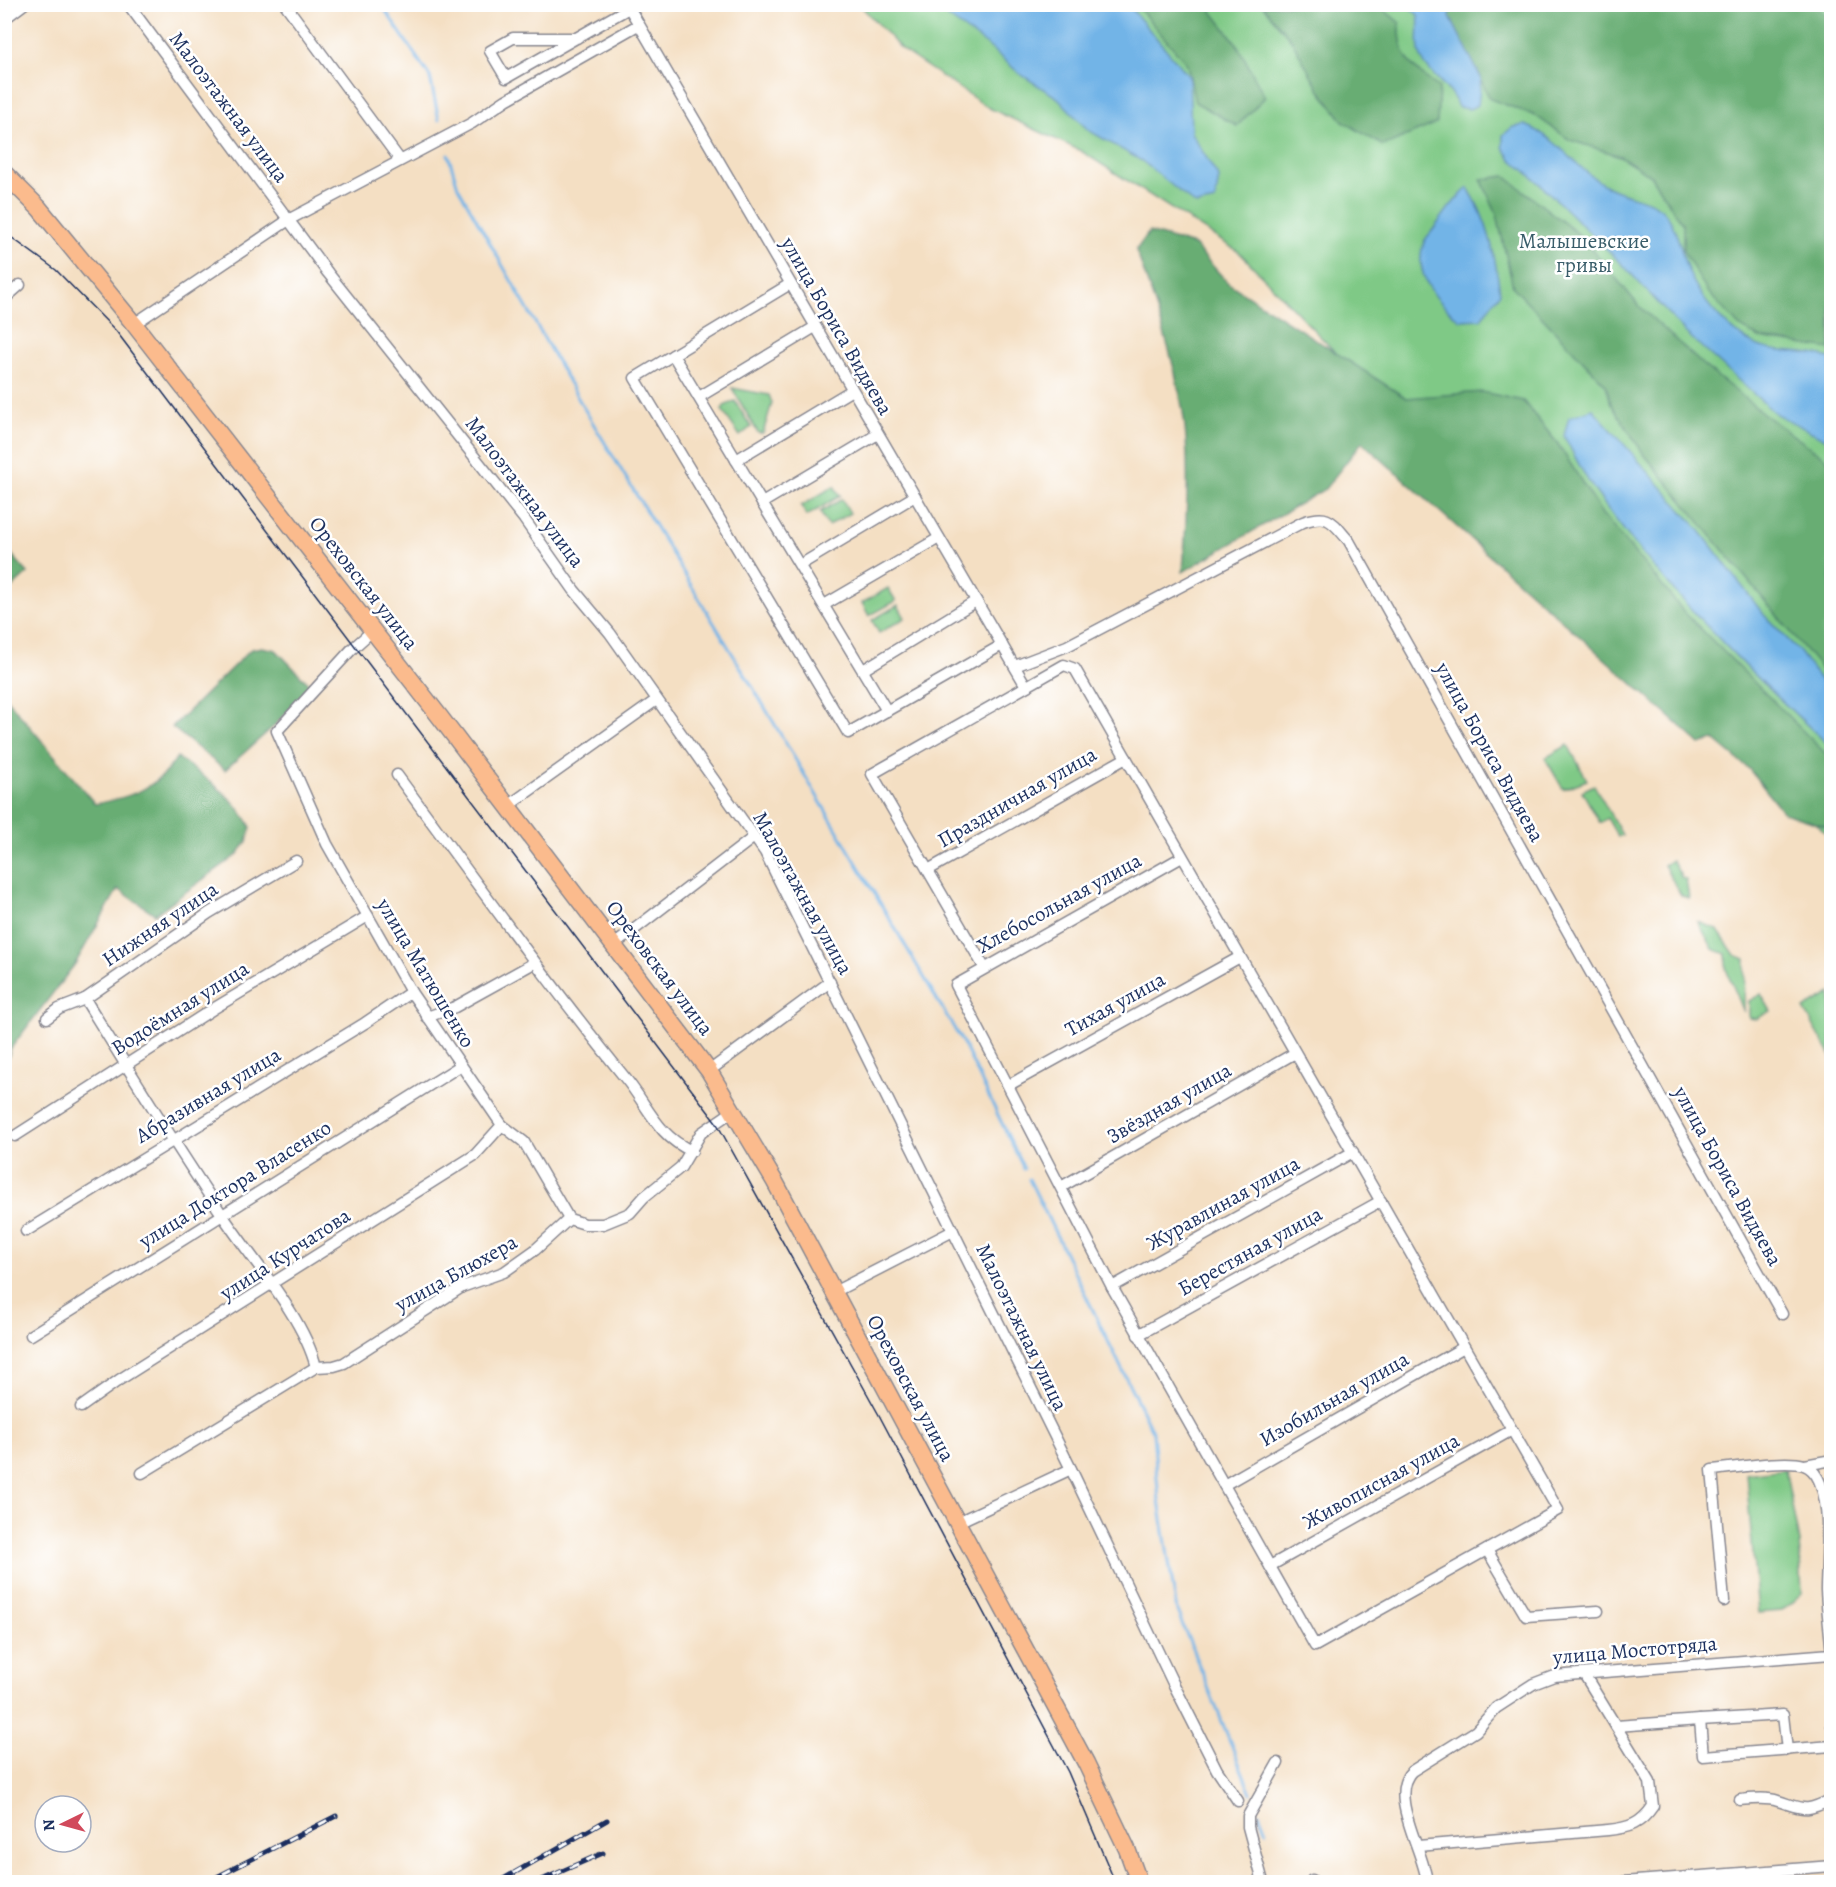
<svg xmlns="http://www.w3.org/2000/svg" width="1836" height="1887" font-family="Alegreya,serif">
  <rect width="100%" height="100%" fill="#fff"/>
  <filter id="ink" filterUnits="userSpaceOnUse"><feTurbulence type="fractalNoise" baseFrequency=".0167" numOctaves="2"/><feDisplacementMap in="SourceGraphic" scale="12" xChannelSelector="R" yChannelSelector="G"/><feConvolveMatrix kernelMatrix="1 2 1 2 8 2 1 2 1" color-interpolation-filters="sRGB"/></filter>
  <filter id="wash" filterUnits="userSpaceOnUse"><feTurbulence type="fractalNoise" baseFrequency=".008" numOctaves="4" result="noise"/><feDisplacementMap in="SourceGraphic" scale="24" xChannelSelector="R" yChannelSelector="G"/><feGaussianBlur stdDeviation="1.35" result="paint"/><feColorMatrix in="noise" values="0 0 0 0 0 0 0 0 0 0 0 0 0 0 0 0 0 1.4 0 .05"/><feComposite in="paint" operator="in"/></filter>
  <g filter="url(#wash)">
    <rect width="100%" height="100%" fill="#f4dfc3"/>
    <g fill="#7fc986" stroke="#4d7c72" stroke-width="1.5">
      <polygon points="860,5 1831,5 1831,838 1461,483 1239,252 1081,151 989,108 902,50"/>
      <polygon points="732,388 769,395 772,403 763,433 758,433"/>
      <polygon points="735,401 751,427 740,436 722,410 724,406"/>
      <polygon points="834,486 840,496 807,516 801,506"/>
      <polygon points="842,499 850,513 828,526 820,512"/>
      <polygon points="888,588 896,601 869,616 862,603"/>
      <polygon points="898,605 905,618 879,633 872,620"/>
      <polygon points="1568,745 1587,780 1563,789 1545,758"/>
      <polygon points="1594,785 1622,835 1618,837 1607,818 1600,823 1582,791"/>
      <polygon points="1672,860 1682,878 1686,879 1689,899 1681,895 1664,865"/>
      <polygon points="1698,922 1717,929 1735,955 1745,959 1744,1012 1726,969 1726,954 1713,949"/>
      <polygon points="1831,993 1831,1056 1804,1009"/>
      <polygon points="1761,994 1771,1011 1756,1019 1749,1018 1749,1001"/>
      <polygon points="1785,1469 1799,1542 1802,1593 1782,1611 1758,1613 1746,1474"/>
    </g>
    <g fill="#67ad73" stroke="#416e68" stroke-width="1.5">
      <polygon points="1451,4 1501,5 1507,7 1514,4 1814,4 1831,20 1831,349 1759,338 1739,326 1706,290 1683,250 1683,225 1650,175 1620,156 1570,140 1536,116 1490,99 1450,17"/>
      <polygon points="1136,5 1207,5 1237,44 1265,97 1237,126 1195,102 1187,64"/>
      <path d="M1262 5H1378L1400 23C1398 58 1413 68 1439 88L1437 123 1383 146 1343 121 1318 88 1292 41Z"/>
      <polygon points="1505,176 1582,237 1639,306 1703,365 1773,421 1831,462 1831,681 1643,453 1611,404 1606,385 1513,287 1497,215 1481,179"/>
      <path d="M1149 232 1194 245 1228 283 1406 398 1482 392 1523 401 1558 444 1602 514 1685 613 1831 759V828L1784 813 1749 769 1714 740 1700 744 1362 442 1325 489 1183 572C1186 520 1191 464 1183 412 1174 357 1155 303 1136 250Z"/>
      <polygon points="5,547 28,573 5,594 4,594"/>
      <polygon points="262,647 276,650 311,686 273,727 225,770 172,727 251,649"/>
      <path d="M5 697 95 804C130 797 158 789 177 757 205 778 234 795 251 827L247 842 237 855 155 914 118 889 75 964 11 1048 5 1068Z"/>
    </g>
    <g fill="#72b4e7" stroke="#4672a2" stroke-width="1.5">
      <polygon points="931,5 1128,5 1189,76 1191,133 1219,178 1215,201 1196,205 1142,161 1088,130 1058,98 1020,74 986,44"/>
      <path d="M1407 5H1451L1450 17 1481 78 1478 105 1469 109 1458 107C1452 87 1430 77 1421 57 1415 45 1421 28 1418 15Z"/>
      <path d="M1525 125C1560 138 1577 171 1608 187 1628 198 1656 197 1668 217 1678 231 1681 252 1687 268 1698 296 1722 325 1748 341 1774 357 1806 348 1831 359V442L1776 414 1686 333 1623 265 1537 181 1511 159 1503 147V135L1513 127Z"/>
      <path d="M1468 188C1489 221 1495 255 1500 293L1481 319 1460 320C1436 301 1412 274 1424 242 1426 237 1432 232 1435 227 1446 212 1454 200 1468 188Z"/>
      <path d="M1593 409 1700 531 1764 615 1799 651 1831 694V747C1748 671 1657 581 1593 488 1582 472 1574 454 1564 436L1569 417Z"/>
    </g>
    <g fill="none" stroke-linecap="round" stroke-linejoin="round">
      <g stroke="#72b4e7" stroke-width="3">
        <polyline points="381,4 430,77 439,120"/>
        <polyline points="448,154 458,187 582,405 758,696 964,1045 1024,1169"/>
        <polyline points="1029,1179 1153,1433 1159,1501 1177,1611 1251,1793"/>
        <polyline points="1259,1813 1266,1831"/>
      </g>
    </g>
  </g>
  <g filter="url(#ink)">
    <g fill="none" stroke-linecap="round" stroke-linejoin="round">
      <g stroke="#888790" stroke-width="13">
        <g id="minor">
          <polyline points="128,4 328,273 524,519 574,590 610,633 765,852 1071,1469 1172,1681 1217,1770 1238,1801"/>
          <polyline points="285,4 400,160"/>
          <polyline points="627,4 1026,686"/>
          <polyline points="4,19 24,4"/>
          <polyline points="577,38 513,38 490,51 506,78 629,8"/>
          <polyline points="790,284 635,378 848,733 1002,645"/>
          <polyline points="4,299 20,285"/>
          <polyline points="134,324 290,219 472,123 506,100 638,25"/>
          <polyline points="673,355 887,711"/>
          <polyline points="699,397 815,327"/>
          <polyline points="736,460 852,390"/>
          <polyline points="762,503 878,434"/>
          <polyline points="800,565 915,496"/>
          <polyline points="824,605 939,538"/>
          <polyline points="372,631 352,649 277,731 327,844 411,992 502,1125 524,1142 569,1219"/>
          <path d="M1015 666 1067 646 1303 522C1330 513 1332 522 1349 541L1782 1314"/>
          <polyline points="863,670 976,601"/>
          <path d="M397 775C472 877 546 980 626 1079 648 1106 658 1137 692 1151"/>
          <polyline points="508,806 655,701"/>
          <polyline points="928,870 1126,758"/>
          <polyline points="614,945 754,837"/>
          <polyline points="984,967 872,774 1064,665 1075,669 1558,1510 1315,1646 1112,1287 956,985 1182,857"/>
          <path d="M85 999C130 1072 175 1145 223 1216 252 1260 303 1316 316 1367"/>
          <polyline points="427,1017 455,1007 534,963"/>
          <polyline points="47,1018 59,1009 85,999 209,913 296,861"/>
          <polyline points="709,1071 830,982"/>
          <polyline points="1009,1085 1240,957"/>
          <polyline points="15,1136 213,1009 368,916"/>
          <polyline points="1061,1187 1295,1053"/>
          <polyline points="26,1231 365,1023 411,992"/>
          <polyline points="1112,1287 1353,1152"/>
          <polyline points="834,1292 953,1231"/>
          <polyline points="31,1335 460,1066"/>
          <polyline points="1138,1335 1381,1201"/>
          <polyline points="81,1407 119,1380 475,1155 502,1125"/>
          <polyline points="1805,1465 1832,1460"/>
          <polyline points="142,1473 316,1367 334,1366 344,1363 462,1287 504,1272 535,1250 569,1219 585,1224 603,1224 630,1213 644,1197 681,1167 701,1133 733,1111"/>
          <polyline points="1224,1485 1464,1347"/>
          <polyline points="958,1522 1071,1469"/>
          <polyline points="1487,1550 1526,1616 1598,1611"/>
          <polyline points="1270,1566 1512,1430"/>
          <path d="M1724 1601 1712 1470C1734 1468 1786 1459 1804 1465 1836 1476 1826 1562 1826 1590 1827 1611 1830 1633 1832 1654"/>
          <polyline points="1832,1702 1832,1726"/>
          <polyline points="1700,1720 1783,1715 1787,1750"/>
          <polyline points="1616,1726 1700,1720 1703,1756 1832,1746"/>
          <path d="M1740 1800C1752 1799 1766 1797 1778 1801 1804 1809 1805 1813 1832 1799"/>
          <path d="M1418 1846 1608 1830C1629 1828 1641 1824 1653 1806L1650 1782 1584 1674"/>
          <polyline points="1312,1880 1313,1882"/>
          <polyline points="1263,1882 1248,1827 1248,1816 1278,1763"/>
          <path d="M1427 1882C1424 1851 1387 1795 1412 1771L1476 1731 1496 1708 1533 1684 1554 1676 1831 1654"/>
          <polyline points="1623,1882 1832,1866"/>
        </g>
      </g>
      <g stroke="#888790" stroke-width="19">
        <polyline id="primary" points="4,173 39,208 134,324 440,717 709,1071 775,1182 1086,1763 1127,1849 1139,1882"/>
      </g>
      <use href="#minor" stroke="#fff" stroke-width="10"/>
      <use href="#primary" stroke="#fbbb8d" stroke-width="16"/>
      <polyline stroke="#1b2f5e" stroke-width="1.5" points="4,232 56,270 116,331 716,1122 879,1415 1068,1772 1115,1882"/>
      <g stroke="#1b2f5e" stroke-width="5">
        <g id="rail">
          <polyline points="207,1882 336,1816"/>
          <polyline points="498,1882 607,1820"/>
          <polyline points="537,1882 603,1853"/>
        </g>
      </g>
      <use href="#rail" stroke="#fff" stroke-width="3" stroke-dasharray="9" stroke-linecap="butt"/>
    </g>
  </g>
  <g text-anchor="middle" stroke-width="5" stroke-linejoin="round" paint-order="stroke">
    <g font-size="21" fill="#1b2f5e" stroke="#fff">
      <text transform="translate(229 107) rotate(53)" y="7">Малоэтажная улица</text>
      <text transform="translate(837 326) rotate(60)" y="7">улица Бориса Видяева</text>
      <text transform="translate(525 492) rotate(53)" y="7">Малоэтажная улица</text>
      <text transform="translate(364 583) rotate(52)" y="7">Ореховская улица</text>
      <text transform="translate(1490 752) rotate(61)" y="7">улица Бориса Видяева</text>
      <text transform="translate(1017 797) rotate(-30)" y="7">Праздничная улица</text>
      <text transform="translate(803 893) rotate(61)" y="7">Малоэтажная улица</text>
      <text transform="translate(1059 903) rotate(-29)" y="7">Хлебосольная улица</text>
      <text transform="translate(160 924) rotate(-34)" y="7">Нижняя улица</text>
      <text transform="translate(660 968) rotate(53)" y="7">Ореховская улица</text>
      <text transform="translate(426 973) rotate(59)" y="7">улица Матюшенко</text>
      <text transform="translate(1115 1004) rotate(-29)" y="7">Тихая улица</text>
      <text transform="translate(180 1008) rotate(-32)" y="7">Водоёмная улица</text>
      <text transform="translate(208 1095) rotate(-31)" y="7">Абразивная улица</text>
      <text transform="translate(1169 1103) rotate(-30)" y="7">Звёздная улица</text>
      <text transform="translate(1728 1176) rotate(61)" y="7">улица Бориса Видяева</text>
      <text transform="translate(235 1184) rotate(-32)" y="7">улица Доктора Власенко</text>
      <text transform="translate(1223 1203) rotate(-29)" y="7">Журавлиная улица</text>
      <text transform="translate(1250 1251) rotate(-29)" y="7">Берестяная улица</text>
      <text transform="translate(285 1254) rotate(-33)" y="7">улица Курчатова</text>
      <text transform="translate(456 1273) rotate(-29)" y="7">улица Блюхера</text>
      <text transform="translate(1022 1327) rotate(64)" y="7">Малоэтажная улица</text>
      <text transform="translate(911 1388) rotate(62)" y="7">Ореховская улица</text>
      <text transform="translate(1334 1399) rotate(-30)" y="7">Изобильная улица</text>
      <text transform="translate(1381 1481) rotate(-29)" y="7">Живописная улица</text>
      <text transform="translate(1635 1650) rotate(-5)" y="7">улица Мостотряда</text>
    </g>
    <g font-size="21" fill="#395d6a" stroke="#fff">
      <text x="1584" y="248">Малышевские<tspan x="1584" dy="24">гривы</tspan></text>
    </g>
  </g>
  <rect width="1836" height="1887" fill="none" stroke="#fff" stroke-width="24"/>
  <g transform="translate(63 1824) rotate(265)"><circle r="28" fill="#ffffff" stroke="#a4acbf" stroke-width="1.5"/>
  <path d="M0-4.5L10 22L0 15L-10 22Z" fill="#d1495b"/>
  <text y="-9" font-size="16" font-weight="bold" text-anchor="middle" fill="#1b2f5e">N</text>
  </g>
</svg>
